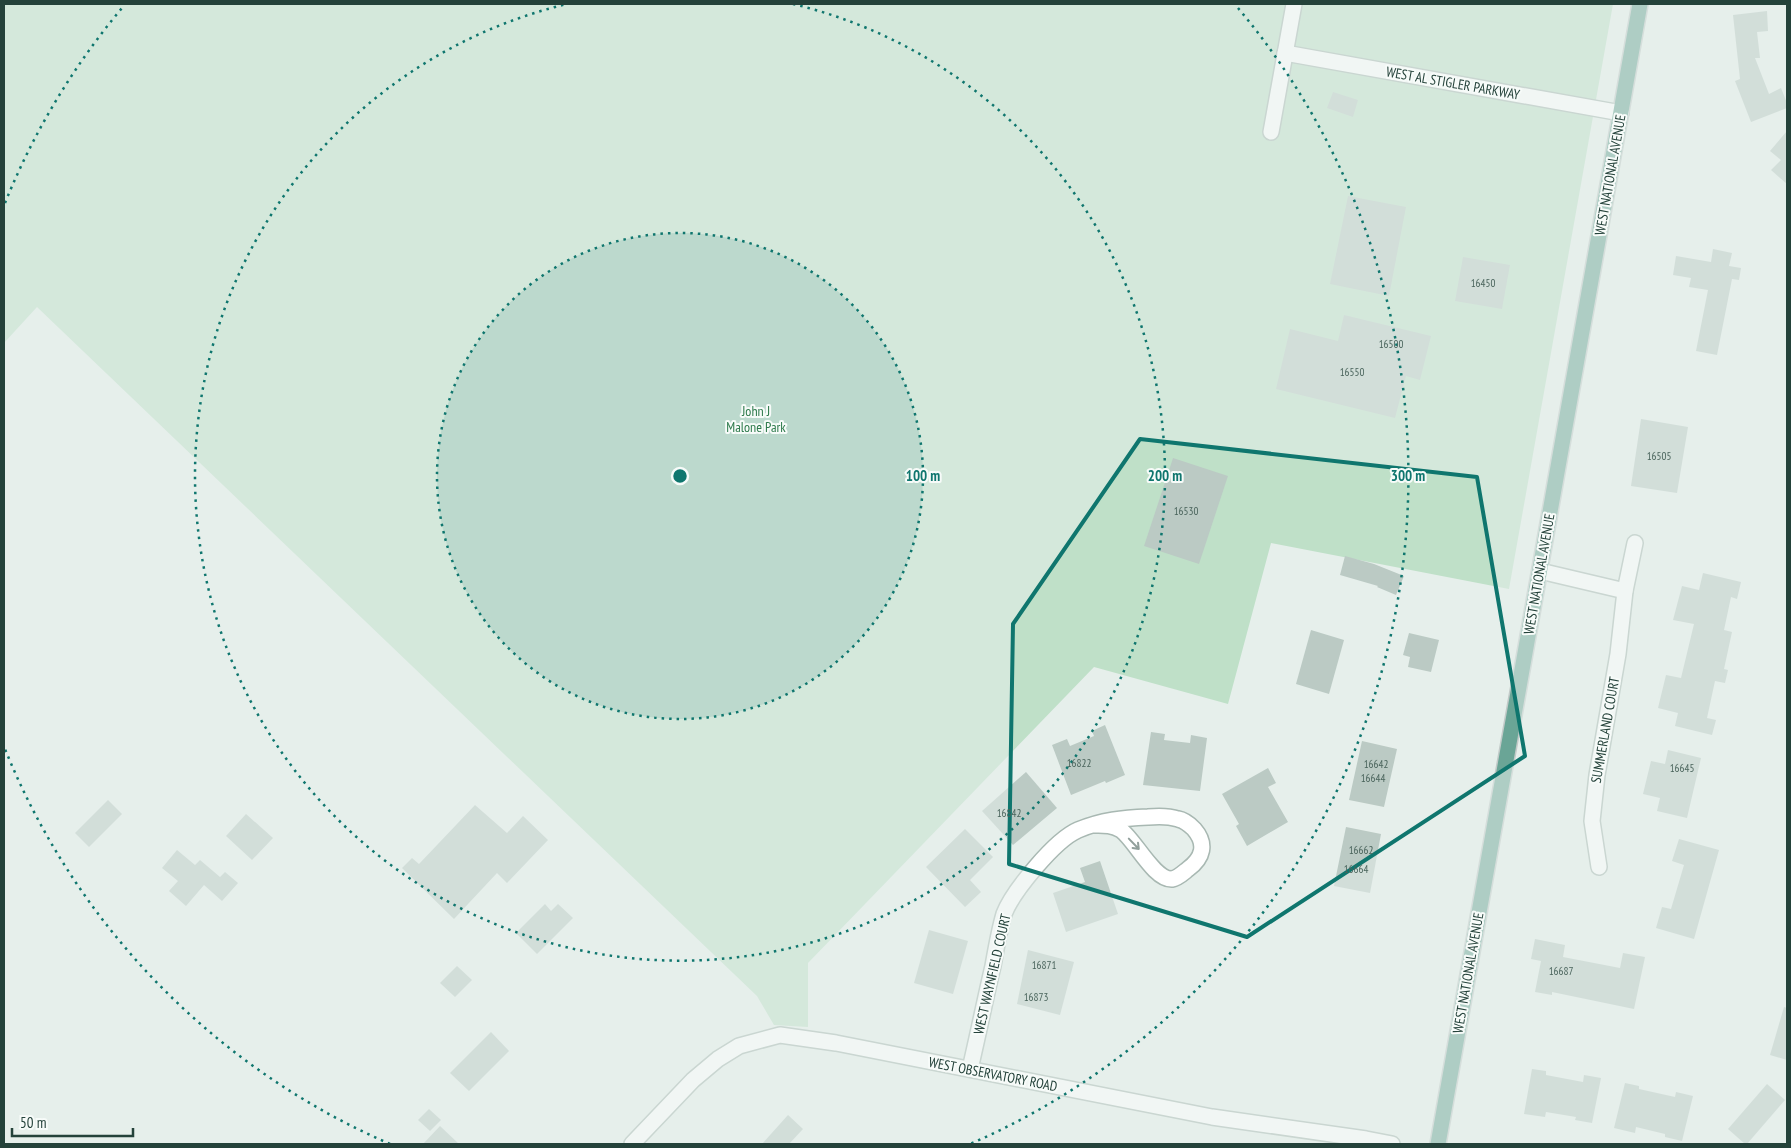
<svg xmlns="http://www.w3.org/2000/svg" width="1791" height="1148" font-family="'PT Sans Narrow',sans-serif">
  <rect width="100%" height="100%" fill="#e6efeb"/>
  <polygon fill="#bfe0c8" points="4,4 1613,4 1509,589 1271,543 1228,704 1094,667 808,963 808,1027 774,1025 757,996 37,307 4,343"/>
  <g fill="#bbcac4">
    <polygon points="1767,11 1768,31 1757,32 1760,58 1755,58 1769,94 1781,88 1787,103 1787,108 1751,122 1735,81 1740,79 1733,15"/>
    <polygon points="1333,92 1358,100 1353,117 1327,108"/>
    <polygon points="1787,131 1787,184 1771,170 1781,160 1770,151"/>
    <polygon points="1348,196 1406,207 1389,296 1330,284"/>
    <polygon points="1713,249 1732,253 1729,266 1741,268 1739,280 1732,279 1717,355 1696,351 1708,290 1689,287 1691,278 1673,275 1676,256 1711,262"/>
    <polygon points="1463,257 1510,265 1502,309 1455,301"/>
    <polygon points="1344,315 1431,336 1420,380 1406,376 1395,418 1276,389 1290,329 1338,341"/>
    <polygon points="1641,419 1688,427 1677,493 1631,486"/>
    <polygon points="1173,458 1228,476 1199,564 1144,546"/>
    <polygon points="1345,556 1374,564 1404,576 1396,595 1377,587 1378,586 1340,575"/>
    <polygon points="1703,573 1741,582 1737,599 1731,597 1724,630 1732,632 1724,669 1728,670 1725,683 1715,681 1707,718 1716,720 1712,735 1675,726 1678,713 1658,708 1666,675 1681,678 1694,624 1673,620 1682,586 1699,590"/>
    <polygon points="1311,630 1344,640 1329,694 1296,684"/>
    <polygon points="1409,633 1439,640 1431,672 1408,667 1410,657 1403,655"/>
    <polygon points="1105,725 1125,775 1106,783 1105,781 1071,795 1052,745 1067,739 1070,746 1094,736 1092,731"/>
    <polygon points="1151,732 1165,734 1164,740 1190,743 1191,735 1207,738 1200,791 1143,785"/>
    <polygon points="1362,741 1397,749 1384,807 1349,800"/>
    <polygon points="1668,750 1701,758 1687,818 1657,811 1660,798 1643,794 1651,761 1665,764"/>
    <polygon points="1268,768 1276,783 1268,787 1288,822 1247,846 1236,826 1239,824 1222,794"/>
    <polygon points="1026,772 1057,808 1013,845 982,811"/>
    <polygon points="108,800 122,814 89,847 75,833"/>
    <polygon points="475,805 507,833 523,816 548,840 507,883 497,873 454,919 402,868 412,858 419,864"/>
    <polygon points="246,814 273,838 252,860 226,836"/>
    <polygon points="1346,827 1381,834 1370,893 1334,886"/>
    <polygon points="965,829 993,857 970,880 981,892 965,907 926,867"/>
    <polygon points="1679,839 1719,850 1694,939 1656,928 1662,907 1671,909 1684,865 1672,861"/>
    <polygon points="177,850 195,865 200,860 220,877 225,872 238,883 222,901 204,885 186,906 169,891 178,881 162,868"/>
    <polygon points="1100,861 1118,914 1066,932 1053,893 1085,882 1080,868"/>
    <polygon points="545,904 551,911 558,904 573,918 537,954 516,933"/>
    <polygon points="929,930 968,941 953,994 914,983"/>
    <polygon points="1535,939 1565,945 1563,957 1620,968 1623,953 1645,957 1634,1009 1552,992 1552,995 1535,992 1541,961 1531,959"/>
    <polygon points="1028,950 1074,962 1060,1015 1017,1004"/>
    <polygon points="457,966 472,980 455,997 440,983"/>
    <polygon points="1784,1007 1787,1008 1787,1060 1770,1055"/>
    <polygon points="491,1032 509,1051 469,1091 450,1073"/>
    <polygon points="1532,1069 1546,1071 1546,1075 1583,1082 1584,1075 1601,1078 1592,1123 1575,1120 1576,1117 1546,1112 1545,1117 1524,1114"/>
    <polygon points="1625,1083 1639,1086 1639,1089 1675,1097 1676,1092 1693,1096 1682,1141 1665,1137 1665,1134 1636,1127 1635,1133 1614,1128"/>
    <polygon points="1767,1084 1785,1100 1747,1144 1745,1144 1728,1129"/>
    <polygon points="429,1109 441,1120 430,1131 418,1120"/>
    <polygon points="788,1115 803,1129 789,1144 762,1144"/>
    <polygon points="440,1126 459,1144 423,1144"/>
  </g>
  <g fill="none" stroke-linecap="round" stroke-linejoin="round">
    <g stroke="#a8b8b2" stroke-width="18">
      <g id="minor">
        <polyline points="1285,53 1621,113"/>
        <polyline points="1271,132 1294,4"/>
        <polyline points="1540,571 1625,591"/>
        <polyline points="1599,867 1592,821 1597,775 1618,654 1625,591 1635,543"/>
        <path d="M970 1069C978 1035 985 1000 993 966 996 949 999 931 1004 914 1013 891 1055 840 1078 830 1102 820 1123 818 1148 817 1158 816 1169 816 1178 819 1184 820 1190 825 1194 829 1207 844 1203 858 1188 869 1183 873 1178 878 1172 879 1154 880 1135 840 1121 830 1112 824 1102 825 1092 825"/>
        <polyline points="632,1144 693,1080 718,1059 739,1046 780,1035 836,1043 1212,1117 1366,1139 1392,1144"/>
      </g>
    </g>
    <g stroke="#c2cac8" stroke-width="18">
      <polyline id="major" points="1438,1144 1640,4"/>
    </g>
    <use href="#minor" stroke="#fff" stroke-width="15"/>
    <use href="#major" stroke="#6aa596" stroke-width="15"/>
  </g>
  <defs><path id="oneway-shaft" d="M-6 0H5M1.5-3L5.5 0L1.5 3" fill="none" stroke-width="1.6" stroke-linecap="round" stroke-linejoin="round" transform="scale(1.25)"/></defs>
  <use stroke="#92a09c" href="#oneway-shaft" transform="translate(1134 844) rotate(46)"/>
  <path d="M0 0H1791V1148H0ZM1140 439 1477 477 1525 756 1247 937 1009 864 1013 624Z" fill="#e6efeb" fill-opacity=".55" fill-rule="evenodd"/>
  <path fill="none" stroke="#0f766e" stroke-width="4" stroke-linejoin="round" d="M1140 439 1477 477 1525 756 1247 937 1009 864 1013 624Z"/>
  <circle cx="680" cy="476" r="243" fill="#0f766e" fill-opacity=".12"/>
  <g fill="none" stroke="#0f766e" stroke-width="2.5" stroke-dasharray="2.5 5">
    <circle cx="680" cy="476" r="243"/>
    <path d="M793 4A485 485 0 1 1 567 4"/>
    <path d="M390 1144A728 728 0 0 1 5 749M5 203A728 728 0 0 1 122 8M1238 8A728 728 0 0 1 970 1144"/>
  </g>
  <g text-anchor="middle" stroke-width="4" stroke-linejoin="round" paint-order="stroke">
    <g font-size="11" fill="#4a645c">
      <text x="1483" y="287">16450</text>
      <text x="1391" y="348">16500</text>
      <text x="1352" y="376">16550</text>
      <text x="1659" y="460">16505</text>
      <text x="1186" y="515">16530</text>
      <text x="1079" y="767">16822</text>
      <text x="1376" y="768">16642</text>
      <text x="1682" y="772">16645</text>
      <text x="1373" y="782">16644</text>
      <text x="1009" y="817">16842</text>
      <text x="1361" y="854">16662</text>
      <text x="1356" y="873">16664</text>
      <text x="1044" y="969">16871</text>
      <text x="1561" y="975">16687</text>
      <text x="1036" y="1001">16873</text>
    </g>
    <g font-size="14" fill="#24423a" stroke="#f7fbf9">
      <text transform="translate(1453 83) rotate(10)" y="5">WEST AL STIGLER PARKWAY</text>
      <text transform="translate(1610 175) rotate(-80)" y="5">WEST NATIONAL AVENUE</text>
      <text transform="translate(1539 574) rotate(-80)" y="5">WEST NATIONAL AVENUE</text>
      <text transform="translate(1605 730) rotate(-80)" y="5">SUMMERLAND COURT</text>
      <text transform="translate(1468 973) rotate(-80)" y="5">WEST NATIONAL AVENUE</text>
      <text transform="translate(992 974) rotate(-77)" y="5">WEST WAYNFIELD COURT</text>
      <text transform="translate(993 1074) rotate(11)" y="5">WEST OBSERVATORY ROAD</text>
    </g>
    <g font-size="14" fill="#2d7a4b" stroke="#f7fbf9">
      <text x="756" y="416">John J<tspan x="756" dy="16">Malone Park</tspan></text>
    </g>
  </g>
  <circle cx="680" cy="476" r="8" fill="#0f766e" stroke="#f7fbf9" stroke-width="2.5"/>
  <g font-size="15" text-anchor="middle" font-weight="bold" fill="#0f766e" stroke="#f7fbf9" stroke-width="4" stroke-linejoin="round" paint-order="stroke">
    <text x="923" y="481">100 m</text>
    <text x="1165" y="481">200 m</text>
    <text x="1408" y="481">300 m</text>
  </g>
  <rect width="1791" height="1148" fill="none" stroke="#24423a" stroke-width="10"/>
  <path d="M12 1128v8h121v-8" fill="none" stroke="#24423a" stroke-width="2.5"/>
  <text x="20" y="1128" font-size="15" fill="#24423a" stroke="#f7fbf9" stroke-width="4" paint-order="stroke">50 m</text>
</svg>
